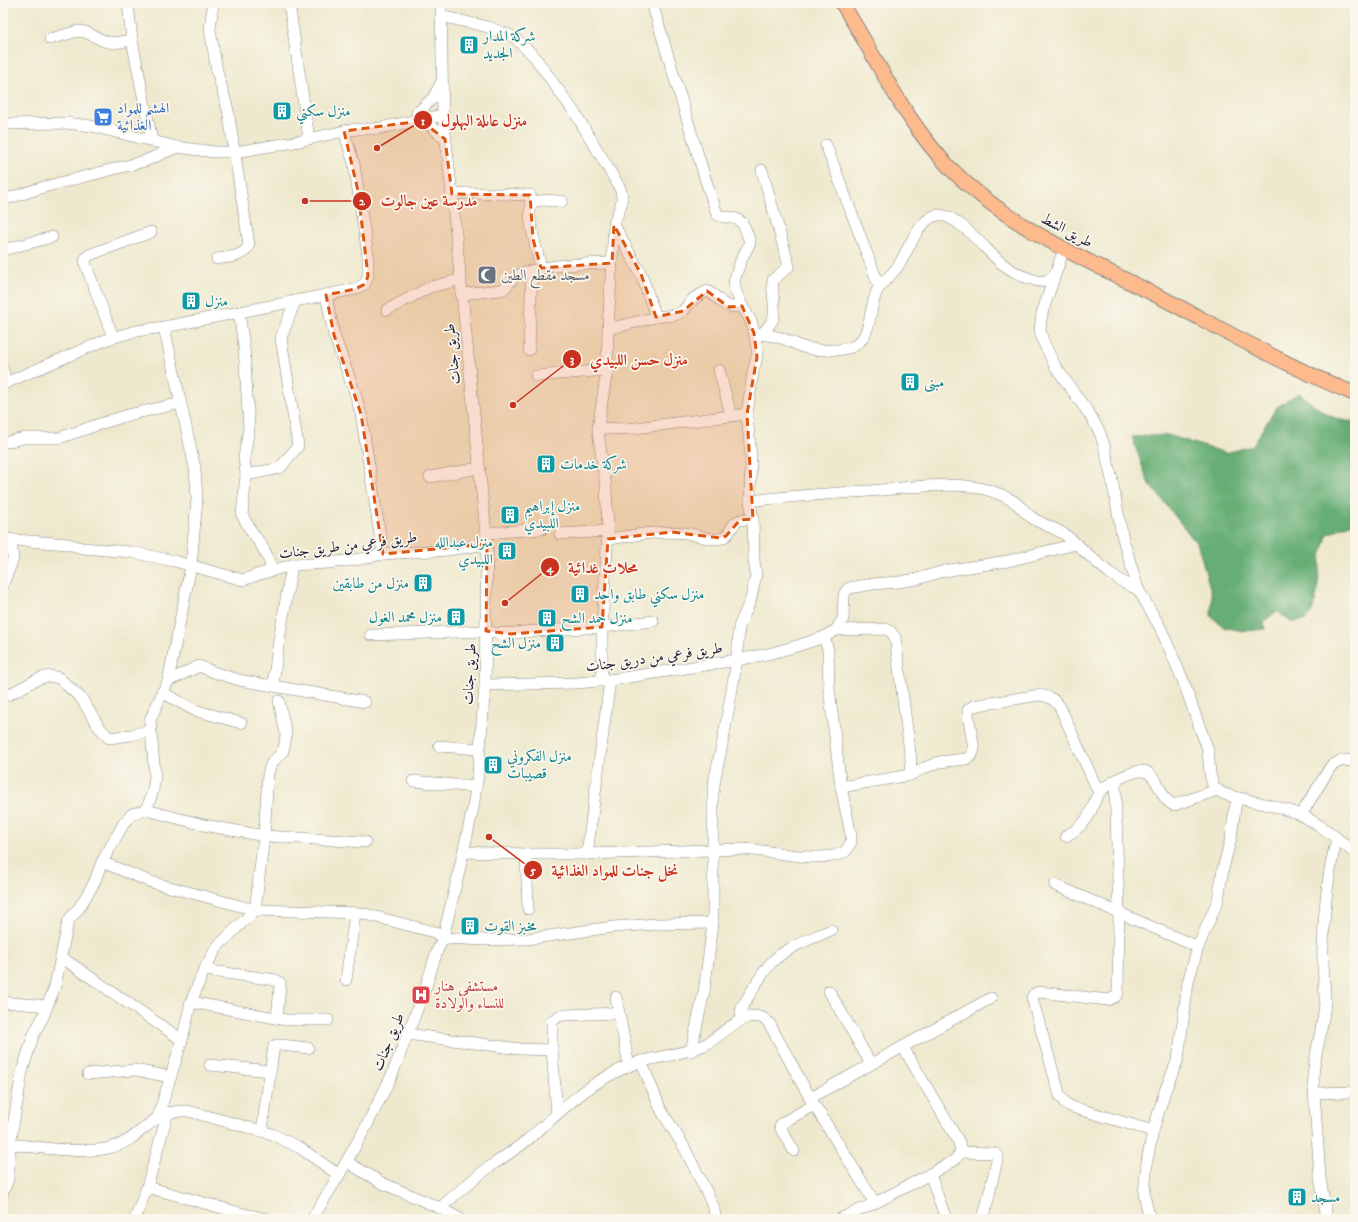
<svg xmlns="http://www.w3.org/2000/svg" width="1358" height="1222" font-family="'IM FELL DW Pica',Amiri,serif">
  <rect width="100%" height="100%" fill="#fbf7ec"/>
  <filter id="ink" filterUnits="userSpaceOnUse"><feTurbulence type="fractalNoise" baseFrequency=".025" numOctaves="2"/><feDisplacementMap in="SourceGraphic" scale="8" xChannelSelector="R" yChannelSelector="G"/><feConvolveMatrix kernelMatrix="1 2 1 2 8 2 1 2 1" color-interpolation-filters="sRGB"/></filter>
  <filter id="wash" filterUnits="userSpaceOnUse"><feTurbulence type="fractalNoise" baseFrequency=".012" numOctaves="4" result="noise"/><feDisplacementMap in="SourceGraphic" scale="16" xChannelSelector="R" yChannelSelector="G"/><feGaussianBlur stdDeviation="0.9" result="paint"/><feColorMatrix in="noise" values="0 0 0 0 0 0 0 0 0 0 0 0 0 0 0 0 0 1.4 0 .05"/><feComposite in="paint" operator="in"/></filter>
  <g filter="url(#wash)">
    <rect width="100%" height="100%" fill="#eee9ce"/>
    <path fill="#66ae74" stroke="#446858" d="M1299 393C1315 405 1333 424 1355 421V523L1342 527 1327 535 1321 556 1317 593 1311 615 1306 620 1291 622 1277 611 1263 622 1265 629 1246 631 1225 628 1211 616 1212 595 1198 545 1148 482 1132 437 1167 435 1226 453 1252 446 1277 407Z"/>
  </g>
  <g filter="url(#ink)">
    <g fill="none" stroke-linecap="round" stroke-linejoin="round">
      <g stroke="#888684" stroke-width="12">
        <g id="minor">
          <polyline points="128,3 132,40 152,141"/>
          <path d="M213 3 210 30 217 71 228 110 249 245C244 257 229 257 217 259"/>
          <polyline points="289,3 309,139"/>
          <path d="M652 3 705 178 717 214C723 220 735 215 741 222 746 227 748 236 750 243L741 260 736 275 734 283 736 292 742 306 751 321 753 328 757 347V357L753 372 747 414 751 457 750 501 753 519 754 561 756 574 751 599 739 627 737 660 724 735 715 778 713 794V923L704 992 691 1051"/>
          <path d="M441 16 488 27 514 37 534 56 577 116 620 188C626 205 617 209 614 225L608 329 607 370 598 428 599 439 606 487 608 531 602 627V681"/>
          <polyline points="50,39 78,31 85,32 104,41 114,43 132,40"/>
          <polyline points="417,113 433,98 441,83"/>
          <polyline points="418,119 431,126 445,139"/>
          <polyline points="3,124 66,123 91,126 177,147 214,152 236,152 300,141 344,131 357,129 375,129 443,115"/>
          <polyline points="826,145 879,286"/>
          <polyline points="452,194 466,193 530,195 531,206"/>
          <polyline points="3,200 44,187 145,161 177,147"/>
          <polyline points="614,225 641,274 656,317"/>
          <path d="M1064 249 1042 313 1040 330 1043 341 1055 366 1090 415 1100 433 1104 445 1112 480 1122 535 1138 589 1160 627 1182 678 1208 750 1210 774 1213 785 1217 790 1224 794C1247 801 1271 804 1293 812 1312 818 1340 840 1355 853"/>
          <polyline points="3,250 52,237"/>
          <path d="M541 268C539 257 523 209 534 202 539 199 556 201 562 201"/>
          <path d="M461 294 501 290C509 288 508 279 519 275 543 264 585 264 612 263"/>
          <polyline points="326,295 334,335 355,393 361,414 383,554"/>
          <polyline points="387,310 430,287 459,280"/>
          <polyline points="239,312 244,347 249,429 244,457 246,475 242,515 251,531 262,546 270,562 271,570"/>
          <polyline points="164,327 195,468 197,499 191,566 168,681"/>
          <path d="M608 329 656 317 675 315 683 311 694 298 707 291C717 295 720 304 728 306 732 308 738 306 742 306"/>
          <path d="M754 333C763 335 772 335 781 338 789 340 796 345 803 347 816 351 836 351 849 348 873 341 868 310 877 291 882 282 892 275 898 266 908 252 918 218 938 215 956 213 986 250 1000 262 1009 269 1019 276 1031 279 1036 281 1041 282 1046 281 1049 280 1052 278 1054 277"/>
          <path d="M762 334C766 329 771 324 773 319 777 309 771 292 773 280L789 266 762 170"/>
          <polyline points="113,337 85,263 86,258 89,255 151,232"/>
          <polyline points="529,350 532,271"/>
          <polyline points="3,370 5,383"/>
          <polyline points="719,370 731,415"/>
          <polyline points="536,376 607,370"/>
          <polyline points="3,384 108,339 136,331 164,327 326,295 355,289 365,284 368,276 368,255 354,164 344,131"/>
          <polyline points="598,428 627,429 747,414"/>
          <polyline points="3,443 24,438 59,438 103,423 128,415 181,403"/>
          <polyline points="246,475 280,468 298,446 281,338 295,301"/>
          <polyline points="430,477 479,468"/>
          <path d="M750 501C789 496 828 494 868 491 915 488 970 475 1013 501 1020 505 1024 512 1031 517 1042 525 1057 528 1068 537 1091 555 1110 579 1138 589"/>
          <polyline points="486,533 542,529"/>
          <polyline points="560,534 608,531"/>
          <polyline points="3,539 68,544 82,548 131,552 174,561 243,580 260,574 292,565 329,563 361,559 383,554 448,550 487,544"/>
          <path d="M608 539C633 536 660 530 685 533 696 534 707 540 718 539 732 537 731 522 740 520 744 519 749 519 753 519"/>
          <polyline points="3,584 13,559 11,540"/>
          <polyline points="836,630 886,629 890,631 895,637 911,760 910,775 841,787"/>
          <path d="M371 635 486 631C498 635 510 634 522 632L602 627 653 621"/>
          <polyline points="485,685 577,683 610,680 737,660 772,653 797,646 824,637 836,630 843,619 844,595 846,591 849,588 873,584 899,582 917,579 944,571 1008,561 1076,544"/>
          <polyline points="273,686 278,646 292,565"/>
          <polyline points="162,692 194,710 241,723"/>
          <polyline points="8,695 38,679 49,676 59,678 81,698 99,727 109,738 131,735 150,731"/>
          <polyline points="439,746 479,749"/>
          <path d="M910 775 924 768 939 762 966 759 972 755 974 749 968 714V710L973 706 1039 695C1048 696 1055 699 1060 707L1099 793"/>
          <polyline points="413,781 476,787"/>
          <polyline points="1115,781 1119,912 1118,993 1115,997 1108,1000 1039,992 1034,994 1032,998 1060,1096 1065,1103 1072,1107 1153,1131"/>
          <polyline points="146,810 204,825 264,836 365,842"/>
          <polyline points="1301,815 1331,766 1340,761 1355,760"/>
          <path d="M1066 836C1073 832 1080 827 1085 821 1092 813 1093 802 1099 793 1106 784 1136 767 1147 772 1160 779 1160 800 1174 805L1217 790"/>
          <path d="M463 852 526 854H587L741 849C771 850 801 860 832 856 836 856 842 853 846 851L851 842V835L841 787 829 688 828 650 824 637"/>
          <polyline points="526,854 528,909"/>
          <polyline points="587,854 610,680"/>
          <polyline points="102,862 151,882 255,910 361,913 434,932 443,938 486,940 527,939 613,927 658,924 713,923"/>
          <polyline points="1055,885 1198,947"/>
          <polyline points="61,957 182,1040"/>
          <polyline points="204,970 276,980 280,983 280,986 277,1018"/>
          <polyline points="346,980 355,913"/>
          <polyline points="829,991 871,1064"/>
          <polyline points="616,997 629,1066"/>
          <polyline points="3,1002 47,1006"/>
          <polyline points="191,1002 286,1020 328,1020"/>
          <path d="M742 1019 741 1012 743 1005C752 992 760 975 771 963 786 947 811 939 831 930"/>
          <polyline points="407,1034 520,1049 552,1050 557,1114"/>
          <polyline points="552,1050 552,1021 559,1016 564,1015 619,1013"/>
          <polyline points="641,1061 661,1110 684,1147 708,1195 714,1209 715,1219"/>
          <polyline points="210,1065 270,1071"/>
          <polyline points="88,1074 134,1070 171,1077"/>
          <polyline points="1315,1093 1355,1092"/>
          <polyline points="810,1098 991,998"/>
          <polyline points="158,1117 182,1040 191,1002 204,970 217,947 255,910 264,836 268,774 271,764 283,751 285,743 286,734 279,701"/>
          <polyline points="262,1130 274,1046 277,1045 281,1045 308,1048"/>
          <path d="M10 1144C38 1147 87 1155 113 1147 144 1138 150 1109 188 1111L272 1134 300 1148 339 1175"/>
          <polyline points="794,1151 781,1129 780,1126 782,1123 814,1105"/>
          <polyline points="961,1152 994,1153 998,1156 985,1212 981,1219"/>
          <polyline points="347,1162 382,1183 440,1208 460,1219"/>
          <polyline points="930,1174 946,1219"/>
          <polyline points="147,1187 240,1213 267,1219"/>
          <path d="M3 1192 8 1179 10 1144 22 1072 33 1036 43 1017 55 986 68 922 71 917 79 908 94 883 102 862 124 823 132 814 146 810C151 799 154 789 155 776L150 720 168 681 199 666 216 673 239 680 365 702"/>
          <path d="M440 1208C457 1193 473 1179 491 1166 503 1157 515 1150 526 1141 554 1118 581 1089 614 1073 623 1068 633 1064 642 1061 663 1056 684 1054 704 1045 723 1036 749 1002 769 1023L810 1098 875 1203"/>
          <polyline points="135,1219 147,1187 168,1112"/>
          <polyline points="312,1219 339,1175 368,1123 392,1075 426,986 437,951 443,938 458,876 473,808 478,774 485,685 487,544 452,194 443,115 441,3"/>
          <polyline points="840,1219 875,1203 930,1174 955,1160 961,1152 959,1142 903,1047"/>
          <polyline points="1150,1219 1144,1195 1147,1161 1153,1131 1165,1091 1178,1059 1188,982 1198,947 1218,900 1223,869 1231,838 1235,808 1238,798"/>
          <path d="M1327 1219 1320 1178 1313 1076C1315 1050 1324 1026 1325 1000 1325 983 1322 966 1323 948 1324 912 1327 874 1337 839"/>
        </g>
      </g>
      <g stroke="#888684" stroke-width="16">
        <path id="major" d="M842 3C854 23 866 43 877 63 898 100 919 136 949 167 1009 228 1089 261 1164 299 1227 332 1289 367 1355 394"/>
      </g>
      <use href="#minor" stroke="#fff" stroke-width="11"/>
      <use href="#major" stroke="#fcba8d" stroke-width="14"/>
    </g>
  </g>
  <path fill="#de560e" fill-opacity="0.2" stroke="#de560e" stroke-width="3" stroke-dasharray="8 5" stroke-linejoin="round" d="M421 121 445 139 452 194 530 195 533 239 541 268 612 263 614 225 641 274 656 317 683 311 707 291 729 307 742 306 754 333 757 357 747 414 753 519 740 520 726 536 720 538 672 532 608 539 602 627 511 634 486 631 487 544 383 554 361 414 334 335 326 295 355 289 365 284 368 276 358 191 344 131Z"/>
  <defs>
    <g id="building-square" transform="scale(1)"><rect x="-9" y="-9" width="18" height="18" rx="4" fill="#0f9aa8" stroke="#fbf7ec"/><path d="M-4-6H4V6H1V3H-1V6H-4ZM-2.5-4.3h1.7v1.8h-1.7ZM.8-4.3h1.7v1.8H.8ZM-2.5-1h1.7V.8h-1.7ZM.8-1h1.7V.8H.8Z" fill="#fff"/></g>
    <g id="supermarket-square" transform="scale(1)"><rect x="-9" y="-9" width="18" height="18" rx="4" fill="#3f7fe0" stroke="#fbf7ec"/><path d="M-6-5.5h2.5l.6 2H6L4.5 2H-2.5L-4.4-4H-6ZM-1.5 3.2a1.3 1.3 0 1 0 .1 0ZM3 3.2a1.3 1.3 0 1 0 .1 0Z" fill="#fff"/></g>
    <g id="mosque-square" transform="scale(1)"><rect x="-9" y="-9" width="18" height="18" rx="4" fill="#6b7280" stroke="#fbf7ec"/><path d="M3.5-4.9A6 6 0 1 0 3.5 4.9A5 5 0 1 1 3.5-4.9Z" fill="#fff"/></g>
    <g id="hospital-square" transform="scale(1)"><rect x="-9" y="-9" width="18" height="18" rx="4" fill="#e0444e" stroke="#fbf7ec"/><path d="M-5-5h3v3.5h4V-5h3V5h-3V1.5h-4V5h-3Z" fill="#fff"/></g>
  </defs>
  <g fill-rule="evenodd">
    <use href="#building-square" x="469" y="45"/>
    <use href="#building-square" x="282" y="111"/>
    <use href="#supermarket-square" x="103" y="117"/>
    <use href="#mosque-square" x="487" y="275"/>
    <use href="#building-square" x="191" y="301"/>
    <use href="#building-square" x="910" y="382"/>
    <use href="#building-square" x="546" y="464"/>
    <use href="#building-square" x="510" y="515"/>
    <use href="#building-square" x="507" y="551"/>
    <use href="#building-square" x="423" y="583"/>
    <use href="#building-square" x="580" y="594"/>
    <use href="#building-square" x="456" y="617"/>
    <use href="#building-square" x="547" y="618"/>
    <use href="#building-square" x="555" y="643"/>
    <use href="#building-square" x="493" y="765"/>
    <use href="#building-square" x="470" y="926"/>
    <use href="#hospital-square" x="421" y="995"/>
    <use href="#building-square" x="1297" y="1197"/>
  </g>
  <g text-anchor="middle" stroke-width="3.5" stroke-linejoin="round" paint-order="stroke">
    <g font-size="15" fill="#0d838f" stroke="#fbf7ec" text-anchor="start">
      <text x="483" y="41">شركة المدار<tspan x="483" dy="17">الجديد</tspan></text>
      <text x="296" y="116">منزل سكني</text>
      <text x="205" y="306">منزل</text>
      <text x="924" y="387">مبنى</text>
      <text x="560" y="469">شركة خدمات</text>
      <text x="524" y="511">منزل إبراهيم<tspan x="524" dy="17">اللبيدي</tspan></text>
      <text x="493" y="547" text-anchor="end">منزل عبدالله<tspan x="493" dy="17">اللبيدي</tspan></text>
      <text x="409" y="588" text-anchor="end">منزل من طابقين</text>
      <text x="594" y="599">منزل سكني طابق واحد</text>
      <text x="442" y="622" text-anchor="end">منزل محمد الغول</text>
      <text x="561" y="623">منزل حمد الشح</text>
      <text x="541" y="648" text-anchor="end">منزل الشح</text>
      <text x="507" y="761">منزل الفكروني<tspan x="507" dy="17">قصيبات</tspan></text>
      <text x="484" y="931">مخبز القوت</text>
      <text x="1311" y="1202">مسجد</text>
    </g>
    <g font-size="15" fill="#366cbe" stroke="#fbf7ec" text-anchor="start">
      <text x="117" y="113">الهشم للمواد<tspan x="117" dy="17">الغذائية</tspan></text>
    </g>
    <g font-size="15" fill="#22223b" stroke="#fbf7ec">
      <text transform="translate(1067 230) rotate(28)" y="5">طريق الشط</text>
      <text transform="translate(452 354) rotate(-96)" y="5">طريق جنات</text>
      <text transform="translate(348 545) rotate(-7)" y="5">طريق فرعي من طريق جنات</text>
      <text transform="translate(654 657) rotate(-8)" y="5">طريق فرعي من دريق جنات</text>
      <text transform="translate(469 674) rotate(-87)" y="5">طريق جنات</text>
      <text transform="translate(388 1042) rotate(-68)" y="5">طريق جنات</text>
    </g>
    <g font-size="15" fill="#5b616d" stroke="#fbf7ec" text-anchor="start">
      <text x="501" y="280">مسجد مقطع الطين</text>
    </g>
    <g font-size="15" fill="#be3a42" stroke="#fbf7ec" text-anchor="start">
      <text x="435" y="991">مستشفى هنار<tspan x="435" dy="17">للنساء والولادة</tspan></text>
    </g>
  </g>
  <path fill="none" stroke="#c8321e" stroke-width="1.5" d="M377 148L423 120M305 201L362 201M513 405L572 359M505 603L550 567M489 837L533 870"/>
  <g fill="#c8321e" stroke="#fbf7ec" stroke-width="1.5">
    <circle cx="377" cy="148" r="4"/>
    <circle cx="305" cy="201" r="4"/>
    <circle cx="513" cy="405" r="4"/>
    <circle cx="505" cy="603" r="4"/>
    <circle cx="489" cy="837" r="4"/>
    <circle cx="423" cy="120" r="10"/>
    <circle cx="362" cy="201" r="10"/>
    <circle cx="572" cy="359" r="10"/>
    <circle cx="550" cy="567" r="10"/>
    <circle cx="533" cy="870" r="10"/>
  </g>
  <g font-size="12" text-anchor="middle" font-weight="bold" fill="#fff">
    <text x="423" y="125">1</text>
    <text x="362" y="205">2</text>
    <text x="572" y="363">3</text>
    <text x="550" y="572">4</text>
    <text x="533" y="874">5</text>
  </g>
  <g font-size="16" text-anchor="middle" font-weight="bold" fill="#c8321e" stroke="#fbf7ec" stroke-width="3.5" stroke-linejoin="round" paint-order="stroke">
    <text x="484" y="126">منزل عاىلة البهلول</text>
    <text x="429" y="206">مدرسة عين جالوت</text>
    <text x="639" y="365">منزل حسن اللبيدي</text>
    <text x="603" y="573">محلات غدائية</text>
    <text x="615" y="876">نخل جنات للمواد الغذائية</text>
  </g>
  <rect width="1358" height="1222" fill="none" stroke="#fbf7ec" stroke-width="16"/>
</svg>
